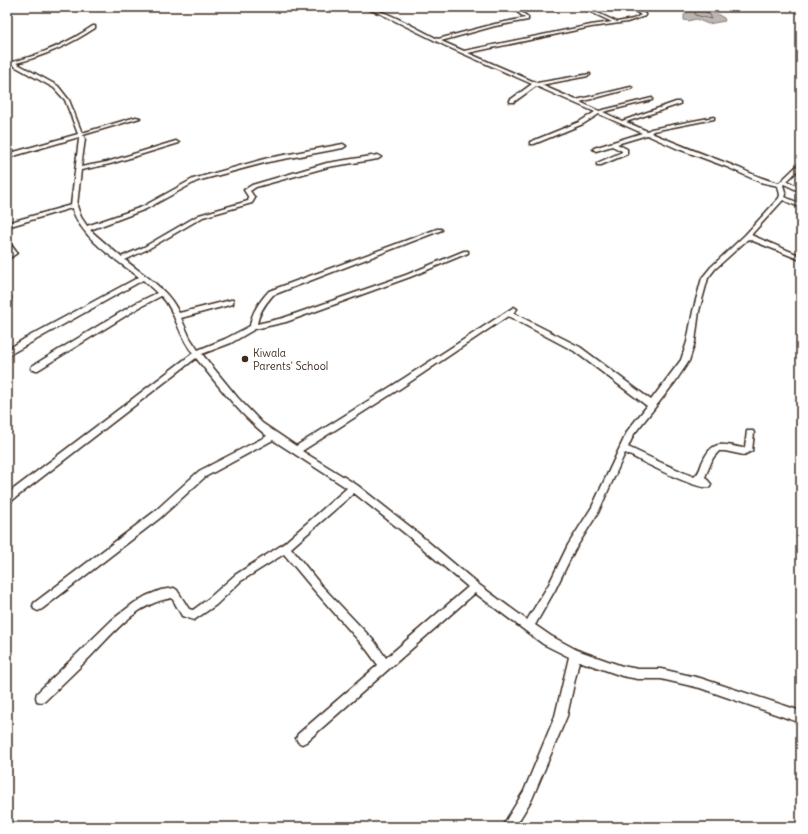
<svg xmlns="http://www.w3.org/2000/svg" width="808" height="834" font-family="Delius,sans-serif">
  <rect width="100%" height="100%" fill="#fff"/>
  <filter id="ink" filterUnits="userSpaceOnUse"><feTurbulence type="fractalNoise" baseFrequency=".025" numOctaves="2"/><feDisplacementMap in="SourceGraphic" scale="8" xChannelSelector="R" yChannelSelector="G"/><feConvolveMatrix kernelMatrix="1 2 1 2 8 2 1 2 1" color-interpolation-filters="sRGB"/></filter>
  <g filter="url(#ink)">
    <polygon fill="#bcb6b3" stroke="#887e77" points="694,7 705,7 724,18 725,21 708,24 696,19 688,21 684,20 684,15"/>
    <g fill="none" stroke-linecap="round" stroke-linejoin="round">
      <polyline stroke="#6f625a" stroke-width="1" points="696,7 695,15 711,19 711,16 705,11 704,7"/>
      <g stroke="#3b2a1e" stroke-width="3">
        <g id="minor">
          <path d="M361 7C381 7 419 30 438 39L495 24 525 18 511 7H515L528 17V20L495 26 441 41 464 51 591 25 612 22 580 7H585L617 22 633 19 641 15 629 7H634L645 14V16L627 22 591 27 468 53 537 83 590 74V75L588 76 541 85 576 100 631 87 633 88 580 102 599 111 652 98V100L603 112 622 121 676 102H680V104L626 122 647 131 651 129 714 117V119L653 131 651 133C677 144 703 154 729 164 747 171 760 179 779 183L801 162V167L787 181 801 188V192L784 184 783 185 786 195 785 197 801 204V208L783 200 751 235 801 256V260L748 239 715 269 708 278 699 311 695 342 689 361 675 382 634 434 628 447 664 464 694 477C699 473 700 469 702 463 712 439 722 444 743 448L745 447 747 431H753L754 433 752 451 744 455 725 451H719L713 458 705 477 711 484 710 487C697 491 640 460 625 453L598 513 574 551 555 590 535 625 551 636 577 650 622 666 638 669H661L700 678 801 711V723L700 688 661 679H638L622 676 579 661 567 716 532 799 515 827H502L524 791 555 716 569 657 543 644 475 593 306 742 302 744 298 742 296 738 298 734 378 665 367 650 314 590 284 554 241 581 216 605 194 620 182 616 172 598C137 603 114 632 91 656 76 671 60 686 45 701L41 702 37 701 36 697 37 693 112 620 134 603 146 596 161 590 174 588 177 590 189 609 193 610 208 599 235 575 282 545 347 488 273 440 205 477 160 518 42 609 38 611 34 609 33 606 34 603 154 512 199 471 267 436C239 414 218 385 196 358L10 502 7 503V494L193 353C178 336 176 311 161 296L140 307 38 370H32L31 368 32 366 136 303 157 293 143 280 7 356V350L24 339 139 277C115 259 81 238 72 208L7 227V223L71 205 79 139V137L7 158V154L78 134 65 100 54 88 7 62V59L13 62C42 54 68 43 93 26H95V28C71 44 45 56 16 63L58 86 69 100 82 133 136 117 140 118 83 135 85 139 81 167 107 162 176 141 179 143 110 164 81 170 77 206 81 217 87 226 142 207 193 179 268 158 343 144 346 146 343 148 268 162 197 181 146 209 90 230 121 257 144 247 199 215 248 201 249 198 244 190 252 185 327 163 378 155 381 157 378 159 328 167 256 187 250 191 255 198 252 203 203 217 148 249 125 260C145 276 168 289 179 313L231 300H233V304L181 318 190 338 198 350 225 339 250 326C252 312 259 302 269 291L437 229H441L442 230 273 295C266 303 259 312 257 324L283 318 406 275 464 251H468V253L410 277 286 322 255 329 231 343 202 354 238 398 262 423 296 446 395 384 514 307 517 309 513 313 580 347 651 400 681 360 687 342 693 311 702 278 711 267 745 235 779 198 780 195 778 186 760 182 727 167 676 148 647 135 617 144 627 149V154L601 165H597V163L622 152V151L612 146 596 151 593 149 594 148 642 133 599 114 583 124 534 144H530V142L579 122 595 112 536 86 514 102H510V100L532 84 448 47 379 13ZM508 316 574 351 647 406 628 430 592 507 568 545 549 584 527 620 478 584 413 529 357 485 302 451 401 388ZM354 493 407 535 468 587 386 658 375 642 320 584 291 548Z"/>
          <polygon points="547,7 553,7 557,9 555,10"/>
          <polygon points="795,7 801,7 801,9 796,8"/>
          <polygon points="7,241 9,242 17,253 7,260 7,255 11,253 7,247"/>
          <polygon points="7,294 11,297 10,304 7,306"/>
        </g>
      </g>
      <use href="#minor" fill="#fff" fill-rule="evenodd"/>
    </g>
  </g>
  <circle fill="#3b2a1e" stroke="#fff" stroke-width="1.5" cx="245" cy="359" r="4"/>
  <g text-anchor="middle" stroke-width="3" stroke-linejoin="round" paint-order="stroke">
    <g font-size="11" fill="#3b2a1e" stroke="#fff" text-anchor="start">
      <text x="253" y="357">Kiwala<tspan x="253" dy="13">Parents' School</tspan></text>
    </g>
  </g>
  <rect width="808" height="834" fill="none" stroke="#fff" stroke-width="24"/>
  <rect x="12" y="12" width="784" height="810" fill="none" stroke="#3b2a1e" stroke-width="1.5" filter="url(#ink)"/>
</svg>
